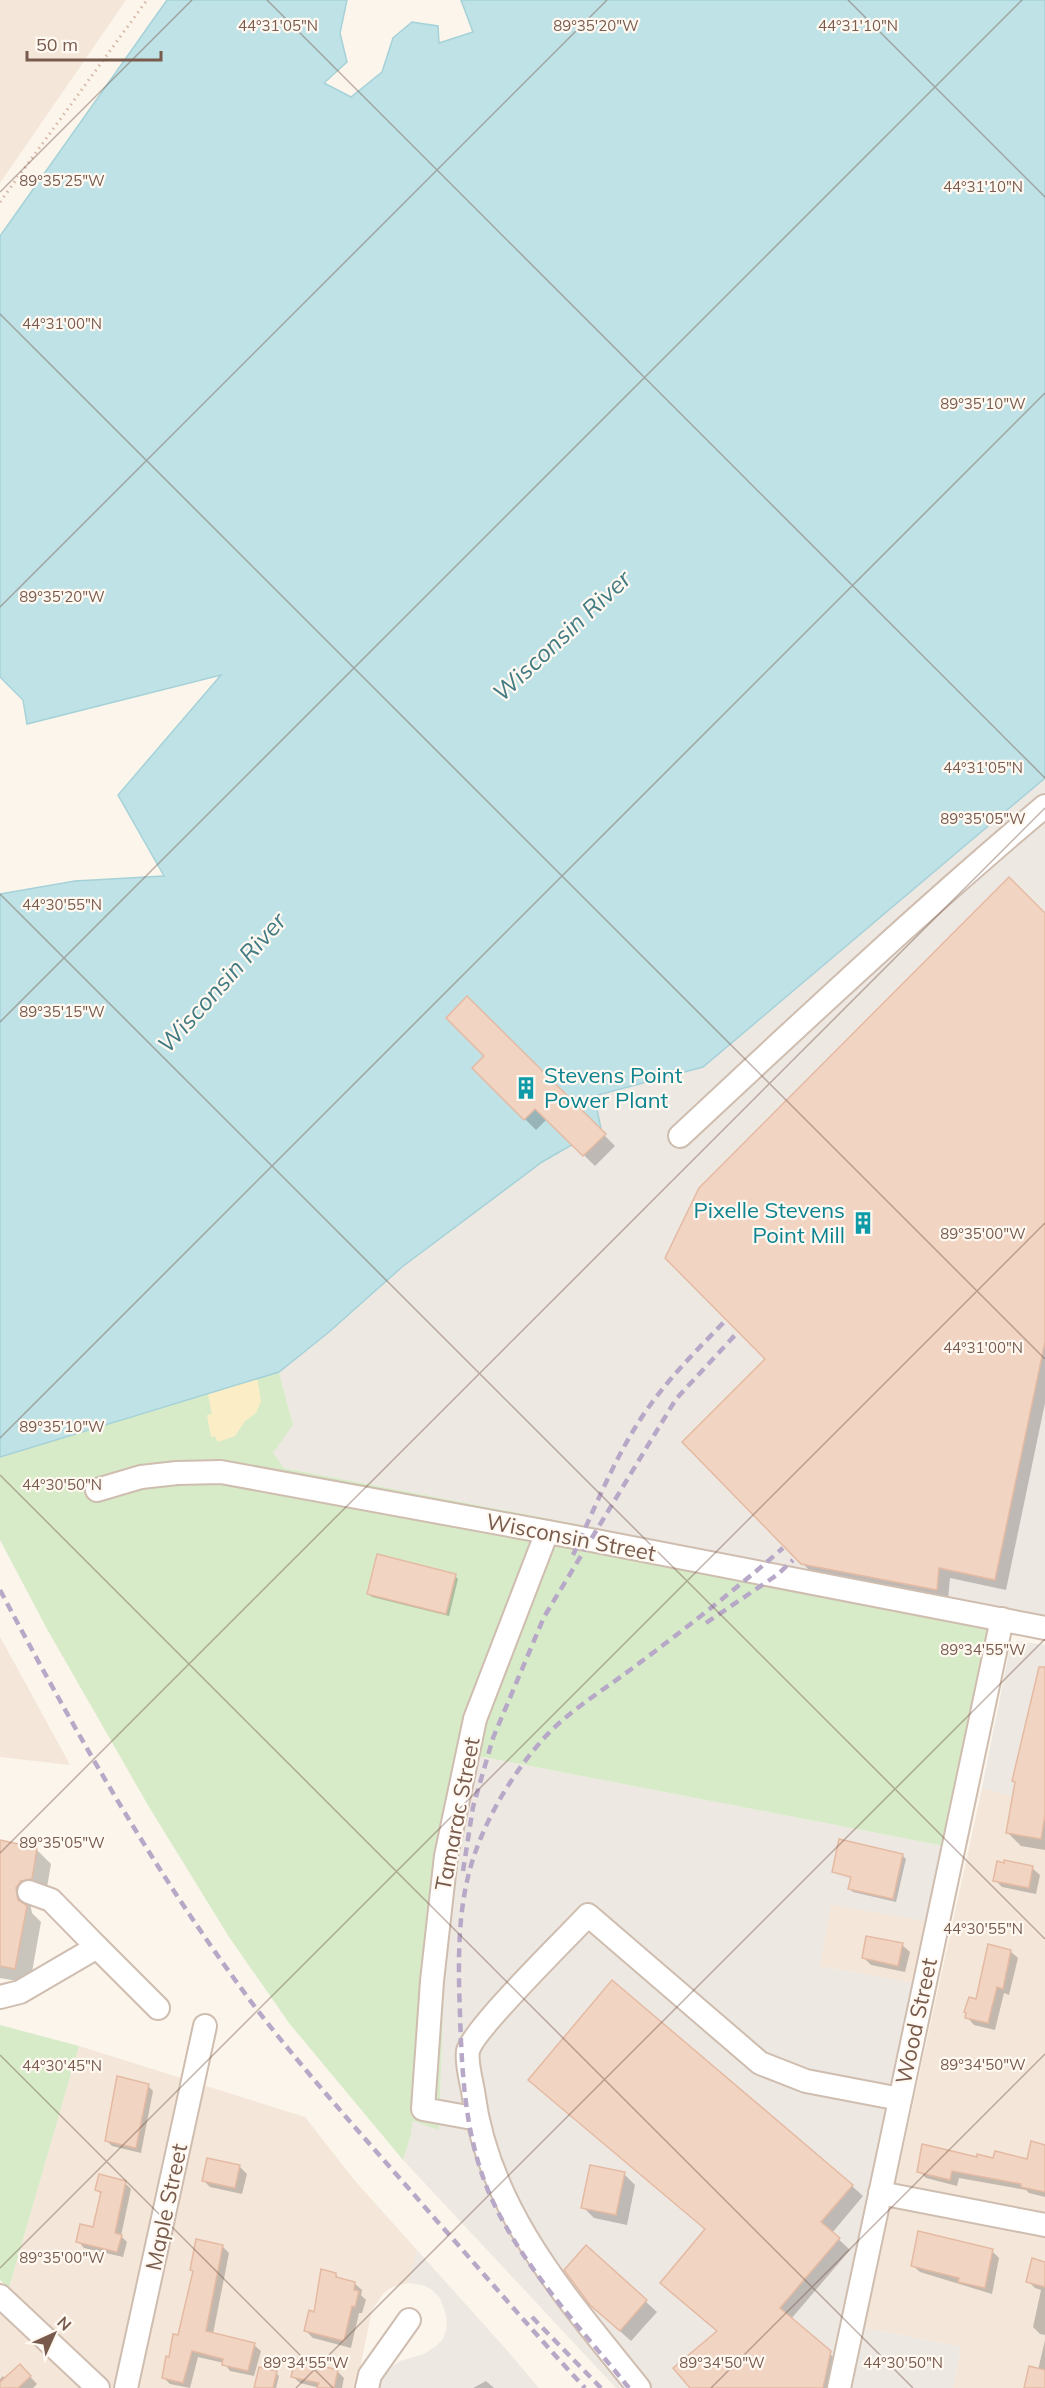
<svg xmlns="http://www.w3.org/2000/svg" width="1045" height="2388" font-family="Mulish,sans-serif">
  <rect width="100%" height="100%" fill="#fcf5eb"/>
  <g fill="#f4e7d9">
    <polygon points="0,0 126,0 0,183"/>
    <polygon points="0,1637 21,1675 70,1765 0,1757"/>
    <polygon points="982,1788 1045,1805 1045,2388 953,2388 961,2347 864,2328"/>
    <polygon points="831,1904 926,1921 913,1983 820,1966"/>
    <polygon points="79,2046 305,2117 356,2182 417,2250 408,2283 392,2287 383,2294 372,2310 356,2388 111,2388 9,2288"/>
    <polygon points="0,2296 98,2388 0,2388"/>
  </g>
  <g fill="#eee8e3">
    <polygon points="1045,778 1045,1618 577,1524 284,1468 272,1453 293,1425 279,1372 329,1332 402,1267 542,1162 601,1128 594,1096 703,1067"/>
    <polygon points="1017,1641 1045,1645 1045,1805 982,1788 1010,1648"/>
    <polygon points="478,1756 944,1846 926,1921 831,1905 820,1966 913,1983 829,2388 616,2388 403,2160 411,2135 413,2120 439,2129 445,1954 466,1807"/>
    <polygon points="417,2250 505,2348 539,2388 378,2388 381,2380 393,2366 400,2361 424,2354 436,2346 443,2339 447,2327 446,2315 440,2298 431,2289 422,2285 408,2283"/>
    <polygon points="864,2328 961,2347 953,2388 852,2388"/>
  </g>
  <g fill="#d7ebc9">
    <polygon points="279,1372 293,1425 273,1453 284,1468 577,1524 1001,1609 944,1846 478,1756 466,1807 445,1954 439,2130 413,2121 411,2135 403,2160 289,2023 229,1937 149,1807 47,1629 0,1540 0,1457"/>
    <polygon points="0,2025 79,2046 9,2288 0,2280"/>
  </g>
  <polygon fill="#fbeec7" points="257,1378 261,1401 256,1413 245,1421 235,1436 218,1442 215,1436 211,1437 207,1415 212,1414 208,1394"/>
  <polygon fill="#bfe2e7" stroke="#a5d2d8" stroke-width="1.5" points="167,0 347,0 340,33 347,62 324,83 351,97 382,72 393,38 412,22 438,26 439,43 473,32 461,0 1045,0 1045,778 703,1067 594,1096 601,1128 542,1162 402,1267 329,1332 279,1372 0,1457 0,894 75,881 164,876 118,795 221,675 27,724 23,700 0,677 0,236"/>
  <g fill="#0003">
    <polygon points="1045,915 1045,1403 1006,1590 950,1578 948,1600 813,1574 684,1442 768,1359"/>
    <polygon points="467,998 615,1146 595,1166 547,1119 536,1130 474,1068 486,1056"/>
    <polygon points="455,1576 458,1579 449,1616 372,1597 369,1594"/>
    <polygon points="1045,1696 1045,1850 1021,1846 1007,1832"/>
    <polygon points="0,1841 36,1849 51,1864 46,1893 30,1903 32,1913 41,1922 30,1983 0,1978"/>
    <polygon points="903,1856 906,1859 896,1902 853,1892 850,1889 852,1879 836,1875 858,1880 859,1877 833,1872"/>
    <polygon points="1032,1868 1040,1875 1036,1894 1002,1887 995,1880"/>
    <polygon points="902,1945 910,1952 905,1972 871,1965 864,1958"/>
    <polygon points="1010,1951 1018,1958 1009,1995 1004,1993 995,2030 974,2025 967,2017"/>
    <polygon points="148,2086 153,2091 141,2153 112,2146 106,2140"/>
    <polygon points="541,2090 852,2186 863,2196 832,2233 850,2250 791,2319 841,2364 836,2388 692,2388 718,2332 672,2293 706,2230"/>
    <polygon points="1045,2146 1045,2197 1029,2193 1026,2190 959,2178 957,2186 926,2178 919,2171 978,2159 1028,2161"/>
    <polygon points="240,2167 247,2174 242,2194 210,2187 203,2180"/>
    <polygon points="624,2174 635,2185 627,2225 594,2218 583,2207"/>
    <polygon points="125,2183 131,2189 121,2236 127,2242 123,2257 84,2248 78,2241 94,2229 102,2195 97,2190"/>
    <polygon points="222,2246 229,2253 213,2334 254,2345 261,2351 254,2376 230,2371 224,2363 198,2357 190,2388 170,2384 163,2377 179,2337 194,2272 192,2270"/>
    <polygon points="586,2247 657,2312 631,2341 603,2316"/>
    <polygon points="992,2251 999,2258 992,2294 920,2272 912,2265"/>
    <polygon points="1045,2263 1045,2335 1040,2334 1033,2327 1041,2290 1035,2288 1028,2281"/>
    <polygon points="335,2274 341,2280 354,2283 362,2290 361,2295 366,2300 362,2313 359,2313 351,2348 313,2338 306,2331"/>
    <polygon points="1045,2340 1045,2388 1027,2388 1038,2370"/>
    <polygon points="20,2366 37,2384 33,2388 0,2388 0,2379 3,2376 5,2379"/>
    <polygon points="337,2371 344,2378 342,2388 320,2388 300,2383 292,2376"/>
    <polygon points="276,2373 279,2376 276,2388 255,2388"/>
    <polygon points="486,2381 494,2388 473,2388"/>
  </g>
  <g fill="#f2d4c3" stroke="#e4baa3" stroke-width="1.5">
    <polygon points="1009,877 1045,913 1045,1342 995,1580 939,1568 937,1590 801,1564 682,1442 765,1359 665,1258 699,1188"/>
    <polygon points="467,996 606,1134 583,1156 535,1109 524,1120 472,1068 484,1056 446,1018"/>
    <polygon points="377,1554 456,1574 446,1614 367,1594"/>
    <polygon points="1039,1667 1045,1667 1045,1815 1041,1839 1006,1833 1015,1782 1012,1781"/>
    <polygon points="839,1839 903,1854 893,1899 848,1889 851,1877 832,1872"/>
    <polygon points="0,1840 37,1848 32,1879 21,1881 16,1888 18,1900 27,1906 15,1969 0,1966"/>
    <polygon points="1004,1860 1033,1866 1029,1888 993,1881 997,1861 1004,1863"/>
    <polygon points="866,1936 903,1943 898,1966 862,1958"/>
    <polygon points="988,1944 1011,1950 1003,1989 997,1987 988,2023 965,2018 966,2013 964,2012 969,1997 976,1999"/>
    <polygon points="612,1980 853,2185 821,2222 840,2238 780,2308 831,2351 823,2388 690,2388 673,2368 717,2331 660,2283 705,2229 528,2080"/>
    <polygon points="117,2076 149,2084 136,2148 105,2141"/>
    <polygon points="1031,2141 1045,2145 1045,2192 1021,2187 1021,2184 952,2171 950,2180 917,2172 922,2144 977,2157 977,2154 993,2158 995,2151 1027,2159"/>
    <polygon points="207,2158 240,2165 235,2188 202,2181"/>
    <polygon points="590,2165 625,2172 616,2215 581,2208"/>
    <polygon points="99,2174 126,2181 115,2233 122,2235 117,2252 76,2242 80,2224 93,2227 101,2192 95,2190"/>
    <polygon points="918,2231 993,2249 985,2288 958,2282 959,2278 911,2266"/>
    <polygon points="196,2239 223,2245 206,2331 255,2343 248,2371 222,2365 223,2359 192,2351 183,2383 162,2378 166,2356 169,2357 173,2334 178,2335 193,2271 190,2270"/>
    <polygon points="586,2245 647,2300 620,2331 590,2305 564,2270"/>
    <polygon points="1032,2258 1045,2262 1045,2287 1026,2282"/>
    <polygon points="321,2269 336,2273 336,2277 355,2282 354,2290 359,2291 355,2307 352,2306 344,2341 304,2331 309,2310 314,2312"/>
    <polygon points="295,2359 338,2370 334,2388 317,2388 319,2383 291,2377"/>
    <polygon points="20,2364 31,2376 18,2388 0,2388 0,2382"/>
    <polygon points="1029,2366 1045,2370 1045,2388 1024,2388"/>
    <polygon points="259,2367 277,2371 273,2388 254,2388"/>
  </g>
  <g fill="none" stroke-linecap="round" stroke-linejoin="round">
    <g stroke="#cfbdaf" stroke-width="26">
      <g id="minor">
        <path d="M680 1136C800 1024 919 912 1045 806"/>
        <polyline points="97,1490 141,1477 177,1473 221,1472 591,1540 1045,1628"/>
        <polyline points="29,1892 51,1900 97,1947"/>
        <polyline points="0,1997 20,1992 97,1947 158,2008"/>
        <polyline points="476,2115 467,2117 423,2109 432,1981 446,1856 475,1719 547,1532"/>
        <polyline points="880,2193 1045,2225"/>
        <polyline points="0,2296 98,2388"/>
        <polyline points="126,2388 205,2026"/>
        <polyline points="367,2388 370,2375 409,2320"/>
        <path d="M639 2388C567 2298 488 2211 473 2091 471 2080 466 2062 468 2051 473 2029 567 1938 588 1915L760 2063 806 2081 900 2099"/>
        <polyline points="839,2388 1002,1619"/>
      </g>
    </g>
    <polyline stroke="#d7b7a5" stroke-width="3" stroke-dasharray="1.5 4.5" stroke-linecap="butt" points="0,202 147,0"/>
    <use href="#minor" stroke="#fff" stroke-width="22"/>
    <g stroke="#b8a8c8" stroke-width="4.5" stroke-dasharray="9 6" stroke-linecap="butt">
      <path d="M573 1555C594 1510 612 1464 638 1423 662 1385 693 1354 724 1322"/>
      <path d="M0 1590C77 1735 156 1875 255 2007 312 2081 375 2149 436 2220 486 2276 534 2333 585 2388"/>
      <polyline points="706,1623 777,1575 793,1560"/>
      <polyline points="463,1871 473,1807 493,1738 544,1617 676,1399 736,1334"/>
      <polyline points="532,2317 601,2388"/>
      <path d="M629 2388C583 2331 530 2275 497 2210 466 2149 462 2081 460 2014 458 1962 457 1906 474 1856 488 1814 515 1770 545 1737 571 1709 604 1690 634 1667 685 1629 735 1590 783 1548"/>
    </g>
  </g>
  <path fill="none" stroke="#785b4d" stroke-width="1.5" stroke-opacity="0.45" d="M267 0 1045 778M848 0 1045 197M0 192 192 0M0 314 1045 1359M0 607 607 0M0 894 1045 1939M0 1022 1022 0M0 1438 1045 393M0 1475 913 2388M0 1853 1045 808M0 2055 333 2388M0 2268 1045 1223M296 2388 1045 1639M711 2388 1045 2054"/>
  <defs>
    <g id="building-bare" transform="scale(1.8)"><path d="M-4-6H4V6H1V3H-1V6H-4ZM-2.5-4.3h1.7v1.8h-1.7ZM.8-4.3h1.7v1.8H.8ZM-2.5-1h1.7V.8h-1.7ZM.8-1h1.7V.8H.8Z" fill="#0f9aa8" stroke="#fff9f2" stroke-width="2.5" paint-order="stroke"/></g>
  </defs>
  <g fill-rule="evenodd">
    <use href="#building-bare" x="526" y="1088"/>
    <use href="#building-bare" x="863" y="1223"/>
  </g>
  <g text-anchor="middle" stroke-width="4.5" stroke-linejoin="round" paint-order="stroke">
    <g font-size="22" fill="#0d838f" stroke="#fff9f2" text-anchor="start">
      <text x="544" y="1083">Stevens Point<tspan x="544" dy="25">Power Plant</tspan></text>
      <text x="845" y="1218" text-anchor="end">Pixelle Stevens<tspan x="845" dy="25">Point Mill</tspan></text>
    </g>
    <g font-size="22" fill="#785b4d" stroke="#fff9f2">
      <text transform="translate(571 1537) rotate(11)" y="8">Wisconsin Street</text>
      <text transform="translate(457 1814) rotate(-79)" y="8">Tamarac Street</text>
      <text transform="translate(916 2021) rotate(-78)" y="8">Wood Street</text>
      <text transform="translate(166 2207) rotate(-78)" y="8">Maple Street</text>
    </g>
    <g font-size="24" font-style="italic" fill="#437b83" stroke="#fff9f2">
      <text transform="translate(562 636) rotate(-43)" y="8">Wisconsin River</text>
      <text transform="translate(222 983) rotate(-48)" y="8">Wisconsin River</text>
    </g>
  </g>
  <g font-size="15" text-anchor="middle" fill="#785b4d" stroke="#fff9f2" stroke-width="4.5" stroke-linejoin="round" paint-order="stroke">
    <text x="278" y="31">44°31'05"N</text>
    <text x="596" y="31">89°35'20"W</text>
    <text x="858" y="31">44°31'10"N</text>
    <text x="62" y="186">89°35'25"W</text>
    <text x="983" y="192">44°31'10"N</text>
    <text x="62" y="329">44°31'00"N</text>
    <text x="983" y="409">89°35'10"W</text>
    <text x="62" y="602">89°35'20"W</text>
    <text x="983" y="773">44°31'05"N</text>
    <text x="983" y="824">89°35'05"W</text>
    <text x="62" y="910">44°30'55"N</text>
    <text x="62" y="1017">89°35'15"W</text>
    <text x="983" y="1239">89°35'00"W</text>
    <text x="983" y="1353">44°31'00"N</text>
    <text x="62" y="1432">89°35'10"W</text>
    <text x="62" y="1490">44°30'50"N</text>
    <text x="983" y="1655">89°34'55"W</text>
    <text x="62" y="1848">89°35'05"W</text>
    <text x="983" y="1934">44°30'55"N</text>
    <text x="983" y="2070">89°34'50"W</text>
    <text x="62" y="2071">44°30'45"N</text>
    <text x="62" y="2263">89°35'00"W</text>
    <text x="306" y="2368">89°34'55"W</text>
    <text x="722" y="2368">89°34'50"W</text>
    <text x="903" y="2368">44°30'50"N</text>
  </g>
  <g transform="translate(54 2334) rotate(45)" stroke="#fff9f2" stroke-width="4.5" paint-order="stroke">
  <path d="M0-4.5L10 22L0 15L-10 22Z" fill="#785b4d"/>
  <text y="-9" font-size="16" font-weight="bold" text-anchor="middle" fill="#785b4d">N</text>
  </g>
  <path d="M27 51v9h134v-9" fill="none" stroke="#785b4d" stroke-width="3"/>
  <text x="36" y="51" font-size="18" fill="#785b4d" stroke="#fff9f2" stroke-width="4.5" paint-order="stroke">50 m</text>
</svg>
